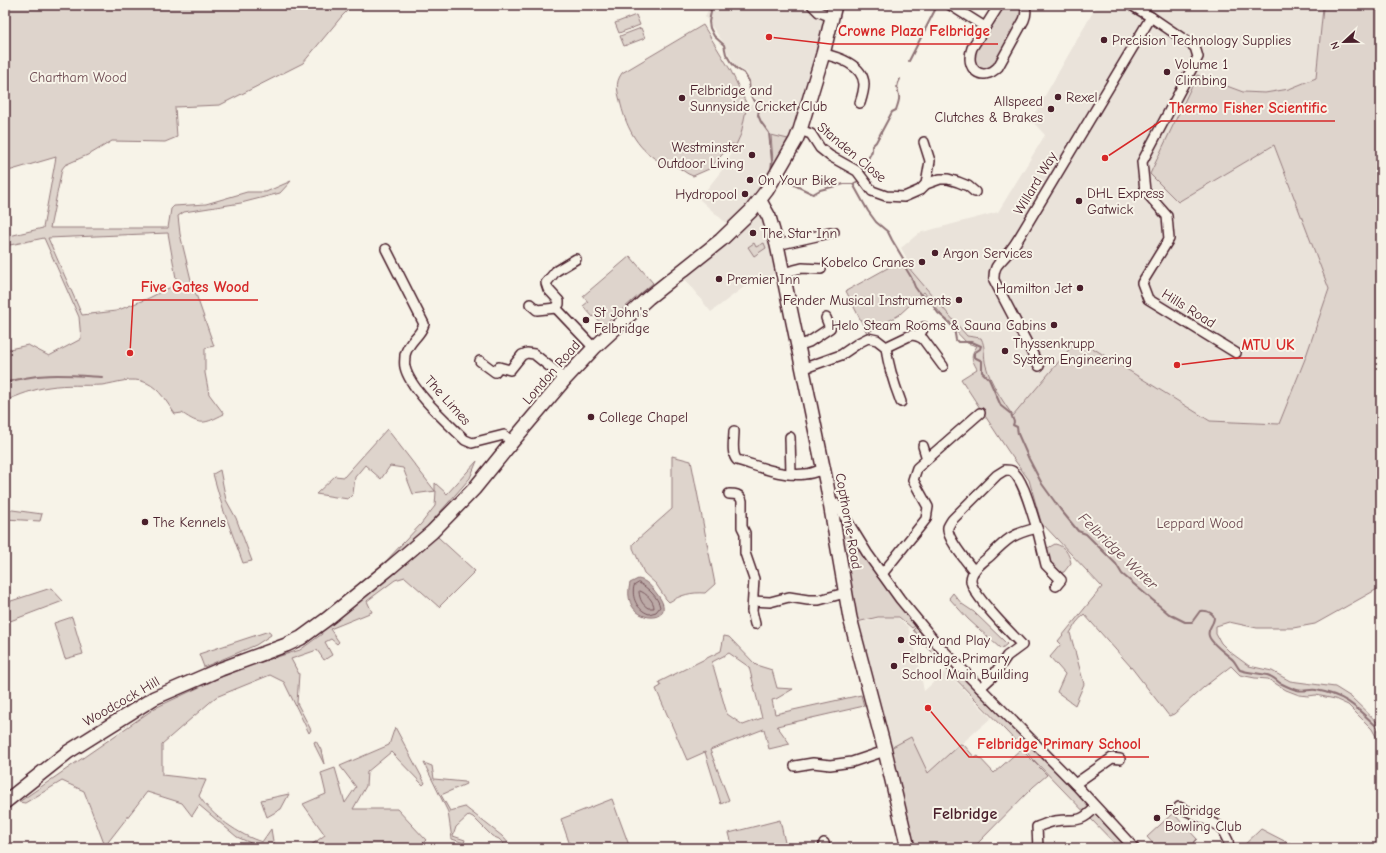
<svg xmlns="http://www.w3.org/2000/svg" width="1386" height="853" font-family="'Comic Neue',sans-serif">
  <rect width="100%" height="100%" fill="#f7f3e8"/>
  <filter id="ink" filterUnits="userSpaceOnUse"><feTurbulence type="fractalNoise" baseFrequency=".025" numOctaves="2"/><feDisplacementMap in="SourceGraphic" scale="8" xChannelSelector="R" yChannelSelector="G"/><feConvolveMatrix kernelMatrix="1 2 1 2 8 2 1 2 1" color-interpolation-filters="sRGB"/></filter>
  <g filter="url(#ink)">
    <g fill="#eae3da">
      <polygon points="710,5 808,5 826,18 813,72 792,130 781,155 773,169 752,196 769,232 773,247 775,273 757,282 748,284 711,312 683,277 737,234 725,222 699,199 722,170 736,145 741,134 747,105 757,102 747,73 736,66 729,55 723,42 705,17"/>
      <polygon points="1097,5 1320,5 1323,8 1316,78 1289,89 1265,93 1243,92 1197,75 1178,202 1274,145 1329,289 1305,359 1279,424 1210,421 1120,365 1013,416 998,394 988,374 985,363 984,344 981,338 967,336 906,265 906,257 901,248 919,233 998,212 1045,135 1031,120"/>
      <polygon points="880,618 898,618 908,627 918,660 924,691 946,671 991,718 896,801 852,624"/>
    </g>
    <g fill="#ded4cc" stroke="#947a7c" fill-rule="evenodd">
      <path d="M5 5H353L342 16 303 63 220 105 175 107 177 137 165 142 112 141 92 153 65 165 62 169 50 228H168L171 209 174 206 206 204 247 192H266L291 181 280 193 241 203 184 212 178 216 180 234 191 280 214 346 205 348V373L209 394 224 414C204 424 201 426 182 413L175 414C167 403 160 389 147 383 132 376 117 383 102 385 84 386 67 384 49 387 34 389 19 395 5 401V350L28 345 49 356 81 339 79 317 44 238 5 246V237L43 228 56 157 5 172ZM168 233 177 284 149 298 116 311 82 315 48 238Z"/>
      <polygon points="1001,5 1020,5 1024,11 995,66 987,71 975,67 974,50"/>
      <path d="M1320 5H1381V587L1315 624 1293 628H1257L1229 622 1216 626V634L1221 643 1230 652 1249 666 1272 671 1290 681 1335 687 1351 697 1381 726V746L1372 729 1348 705 1335 699 1316 695 1308 696 1299 695 1286 690 1268 679 1255 678 1240 675 1231 666 1204 687 1174 714 1169 716 1131 667 1084 614 1076 623 1070 633 1084 684 1075 705 1057 692 1065 674 1050 657 1061 644 1058 641 1102 587 1041 522 1029 480 1008 451 961 379 977 369C971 358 970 356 977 346L967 343 947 322 924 292 899 315 867 333 846 291 902 260 967 336 981 338C986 347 983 356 986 366 991 384 1002 400 1013 416L1078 339 1210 421 1279 424 1305 359 1329 289 1274 145 1178 202 1150 174 1197 75 1243 92 1265 93 1289 89 1316 78 1323 8Z"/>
      <polygon points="636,15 640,25 619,33 615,23"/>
      <path d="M703 25 731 71 747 105 741 134 736 145 732 144 709 169 693 176C686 174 681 168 675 166 671 164 666 165 663 163 639 152 627 129 621 105 618 92 614 84 622 73Z"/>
      <polygon points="641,28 645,38 624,46 620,36"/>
      <polygon points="771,135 788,139 773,169 773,161"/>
      <polygon points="754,243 756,247 764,243 766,248 754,256 748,247"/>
      <polygon points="630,256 653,283 603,326 594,316 593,317 583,306 588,302 583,296"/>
      <path d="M387 429 435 491V483L447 494 477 461 470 478 427 527 475 571 439 607 405 577 395 580 367 601 372 612 330 629 339 642 337 644 331 639 325 642 332 655 324 660 317 650 291 659 299 674 297 703 311 730 309 733 284 682 270 675 216 697 162 744V775L206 780 199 796C212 816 239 835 262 842L271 829 273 841 279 848H262L237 837 199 805 192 816 182 803 147 792 105 846 84 791 62 781 25 803 19 802 155 708 219 678 247 666 300 650 322 634 321 631 344 610 340 599 386 561 421 524 435 506 436 491 413 494 403 468 390 466 381 479 365 465 355 477 353 494 348 499 316 494 335 476 344 477Z"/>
      <path d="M672 456 691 461 715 584 705 593C691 592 681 595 669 602L666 599 656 584 644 573 633 548V544L637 540 672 509Z"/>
      <polygon points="220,470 226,500 236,518 252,561 243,563 223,509 213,474"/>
      <polygon points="5,509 42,514 40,521 5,519"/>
      <polygon points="836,513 839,513 866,556 915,626 912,628 899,617 878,617 857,622"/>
      <path d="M1055 544C1065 546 1069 554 1071 563L1064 572 1059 573 1049 563 1046 549Z"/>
      <polygon points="51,588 63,601 5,623 5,603"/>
      <polygon points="953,593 962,604 974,612 1007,644 1001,649 968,619 949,598"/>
      <polygon points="72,617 83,654 65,659 54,623"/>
      <polygon points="916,627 936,651 962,676 965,676 1129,848 1119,848 947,670 913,630"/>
      <polygon points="269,631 271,635 256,645 204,667 199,654"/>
      <path d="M724 636 729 637 756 665 772 670 777 688 793 689 776 699 772 700 775 714 861 695 864 706 777 726 790 744 769 749 764 729 710 750 729 800 721 804 705 752 687 760 656 689 661 686 659 682 721 651ZM729 653 749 667 762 718 743 725 727 714 712 662Z"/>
      <polygon points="395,727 425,783 423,785 391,752 367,772 366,786 353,809 397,809 426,840 418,848 307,848 325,835 303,804 326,794 321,773 335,768 345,803 356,787 340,766 389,745"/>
      <polygon points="911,737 928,773 960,744 964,745 975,758 978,756 994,773 1021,749 1047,775 1033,787 977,844 980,848 908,848 885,751"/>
      <polygon points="316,741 321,750 324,764 316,748 314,742"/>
      <polygon points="424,763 432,766 434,779 465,782 466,784 441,795 450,811 465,807 502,836 513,848 508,848 499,839 492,836 473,817 469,815 456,827 453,836 465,840 464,843 452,839 448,812"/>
      <polygon points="289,794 281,809 267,817 261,800"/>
      <polygon points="612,799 630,848 571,848 561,819"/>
      <polygon points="1173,813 1197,839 1188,848 1157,848 1147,837"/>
      <polygon points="780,820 786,847 733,848 729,833"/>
      <polygon points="1261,829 1298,848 1241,848"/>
    </g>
    <path fill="#bcaaa7" stroke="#8e7275" d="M638 579C646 580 652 587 657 594 683 626 619 627 630 583Z"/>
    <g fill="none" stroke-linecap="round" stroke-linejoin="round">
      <g stroke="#78575d" stroke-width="1">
        <path d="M639 583C648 588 658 597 660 607L656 612 649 614C637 610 631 597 634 586Z"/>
        <path d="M640 591C646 593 654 601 654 608H648C642 604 640 600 639 592Z"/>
      </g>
      <g stroke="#8e7275" stroke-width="2">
        <polyline points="710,5 711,12 709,22 710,28 714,36 724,45 726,54 730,61 737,69 744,73 749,81 750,92 752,98 755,101 759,109 758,115 761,122 769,133 772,161 771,171"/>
        <polyline points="909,61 937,6"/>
        <path d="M865 173C868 168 866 164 868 159 870 153 873 154 872 146L876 142 892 112 896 110C897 106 900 100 899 96 897 88 896 86 900 79"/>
        <polyline points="784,180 813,194 820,190 844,184 853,184"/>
        <path d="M858 181 853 184 868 211 876 222 888 232 892 240 904 260 905 267 911 277 915 287 920 294 928 298 938 313 950 323 954 328 956 340 958 342H972L981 346 980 349 974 353V357L982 361V372L989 379 1001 406 1011 414 1014 422 1013 425 1017 427 1018 434 1029 459 1042 484 1060 509 1078 531 1086 534 1116 564 1122 574 1169 614 1185 622H1192L1200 611C1206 610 1217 613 1213 622 1211 627 1207 630 1209 636 1211 644 1227 654 1233 660 1236 663 1237 667 1240 670 1249 673 1258 673 1267 675 1272 676 1276 680 1280 683 1286 686 1292 689 1297 690 1304 692 1309 689 1316 690 1345 695 1356 707 1376 726L1379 730 1381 738"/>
        <path d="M5 383C38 372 67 375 102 377"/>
      </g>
      <g stroke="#4a1f2b" stroke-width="12">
        <g id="minor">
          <polyline points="812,5 819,12 832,17"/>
          <polyline points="950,5 985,27"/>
          <path d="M999 5 972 48C964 69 982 83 998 67L1024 20C1026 15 1027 10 1024 5"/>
          <polyline points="1131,5 1151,17 1195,47 1198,57 1142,162 1145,191 1167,216 1169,239 1142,283 1148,299 1236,353"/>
          <path d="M823 54C838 57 863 65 864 84 864 90 862 97 860 103"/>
          <polyline points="800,130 811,134 820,148 830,156 857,171 872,191 886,196 904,197 920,190 926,184 940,179 948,179 958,182 968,186 975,192"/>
          <polyline points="924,142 930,161 926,184"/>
          <polyline points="777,245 834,232"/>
          <path d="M386 249 424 324C420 337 409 340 405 355 405 359 404 364 405 367 410 390 449 424 465 440L472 443 504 435 512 442"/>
          <polyline points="782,273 802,268 821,269"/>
          <polyline points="530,304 537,310 556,308 594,348"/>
          <polyline points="556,308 559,304 559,301 548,289 546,283 556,271 576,259"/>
          <polyline points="919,336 924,327"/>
          <polyline points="797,346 809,342 830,328 826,318"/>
          <path d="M886 347 909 336C914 334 918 336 923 339L943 366"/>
          <polyline points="480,361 495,372 499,367 510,370 522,355 527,353 534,354 565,379"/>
          <path d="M1039 366 994 280C993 265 1000 263 1009 252 1013 247 1017 241 1020 236L1151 17"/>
          <path d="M802 369 841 355 860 342 868 338 877 340 886 347C888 366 894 384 901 402"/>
          <path d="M734 431C734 440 731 454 737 460 758 466 782 477 805 474 811 474 818 471 823 469"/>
          <polyline points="790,437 791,474"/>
          <polyline points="923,446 927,459"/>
          <path d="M729 494C735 494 740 494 742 501V527L745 533V553L754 579 752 611 755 624"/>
          <polyline points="830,504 835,503 838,506 867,553 900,599 938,645 1075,784 1134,848"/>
          <path d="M974 571C967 562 946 538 948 527 949 525 951 521 953 519L997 475 1005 470C1007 470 1010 470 1012 471 1024 479 1032 515 1037 528"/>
          <polyline points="882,574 926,519 928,507 913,480 917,468 980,413"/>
          <polyline points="753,601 770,602 789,597 808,600 819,600 845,593"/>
          <path d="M980 688 993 676 1007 656 1022 645C1012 634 970 593 971 580 971 570 983 562 990 556 1007 539 1012 534 1037 528L1046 565 1061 580 1056 586"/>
          <polyline points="795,766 813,763 830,765 852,762 885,751"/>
          <polyline points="1075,784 1112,758 1120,759"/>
          <polyline points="1179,807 1221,827 1228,841 1229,848"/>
          <polyline points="824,843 825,848"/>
          <path d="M1038 848 1037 827C1043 825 1049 822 1055 821 1076 818 1078 825 1095 808"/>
        </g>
      </g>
      <g stroke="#4a1f2b" stroke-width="16">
        <g id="highway">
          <polyline points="760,201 769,217 777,245 827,486 850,618 885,751 908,848"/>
          <polyline points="5,802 68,752 154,698 221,669 286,645 301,638 327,619 391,567 432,532 474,489 512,442 565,379 594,348 648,298 721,240 751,211 767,190 796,140 800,130 823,54 835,5"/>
        </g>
      </g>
      <use href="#minor" stroke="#f7f3e8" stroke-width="9"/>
      <use href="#highway" stroke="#f7f3e8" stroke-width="13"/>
    </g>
  </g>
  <g fill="#4a1f2b" stroke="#f7f3e8" stroke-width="1.5">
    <circle cx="1104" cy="40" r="4"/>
    <circle cx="1167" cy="72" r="4"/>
    <circle cx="1058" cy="97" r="4"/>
    <circle cx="682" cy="98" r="4"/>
    <circle cx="1051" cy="109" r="4"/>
    <circle cx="752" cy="155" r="4"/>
    <circle cx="750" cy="180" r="4"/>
    <circle cx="745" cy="194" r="4"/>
    <circle cx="1079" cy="201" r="4"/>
    <circle cx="753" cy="233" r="4"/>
    <circle cx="935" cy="253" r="4"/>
    <circle cx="922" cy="262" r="4"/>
    <circle cx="719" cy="279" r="4"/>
    <circle cx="1080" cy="288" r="4"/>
    <circle cx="959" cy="300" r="4"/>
    <circle cx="586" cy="320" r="4"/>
    <circle cx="1054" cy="325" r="4"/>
    <circle cx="1005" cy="351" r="4"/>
    <circle cx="591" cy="417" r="4"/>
    <circle cx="145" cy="522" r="4"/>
    <circle cx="901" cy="640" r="4"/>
    <circle cx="894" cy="666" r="4"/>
    <circle cx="1157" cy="818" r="4"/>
  </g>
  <g text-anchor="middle" stroke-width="4" stroke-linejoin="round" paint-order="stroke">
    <g font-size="14" fill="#4a1f2b" stroke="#f7f3e8" text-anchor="start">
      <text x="1112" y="45">Precision Technology Supplies</text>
      <text x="1175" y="69">Volume 1<tspan x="1175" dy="16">Climbing</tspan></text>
      <text x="690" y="95">Felbridge and<tspan x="690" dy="16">Sunnyside Cricket Club</tspan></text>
      <text x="1066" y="102">Rexel</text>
      <text x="1043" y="106" text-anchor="end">Allspeed<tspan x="1043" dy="16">Clutches &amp; Brakes</tspan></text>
      <text x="744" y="152" text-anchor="end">Westminster<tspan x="744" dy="16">Outdoor Living</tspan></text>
      <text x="758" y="185">On Your Bike</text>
      <text x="1087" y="198">DHL Express<tspan x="1087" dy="16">Gatwick</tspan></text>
      <text x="737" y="199" text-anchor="end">Hydropool</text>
      <text x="761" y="238">The Star Inn</text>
      <text x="943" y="258">Argon Services</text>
      <text x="914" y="267" text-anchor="end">Kobelco Cranes</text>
      <text x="727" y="284">Premier Inn</text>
      <text x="1072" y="293" text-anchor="end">Hamilton Jet</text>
      <text x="951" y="305" text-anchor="end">Fender Musical Instruments</text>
      <text x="594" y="317">St John's<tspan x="594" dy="16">Felbridge</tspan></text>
      <text x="1046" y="330" text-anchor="end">Helo Steam Rooms &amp; Sauna Cabins</text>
      <text x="1013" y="348">Thyssenkrupp<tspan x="1013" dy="16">System Engineering</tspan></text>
      <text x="599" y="422">College Chapel</text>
      <text x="153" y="527">The Kennels</text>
      <text x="909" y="645">Stay and Play</text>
      <text x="902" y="663">Felbridge Primary<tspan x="902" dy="16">School Main Building</tspan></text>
      <text x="1165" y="815">Felbridge<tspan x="1165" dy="16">Bowling Club</tspan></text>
    </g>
    <g font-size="14" fill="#6f4c53" stroke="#f7f3e8">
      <text x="78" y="82">Chartham Wood</text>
      <text x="1200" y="528">Leppard Wood</text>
    </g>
    <g font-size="14" fill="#4a1f2b" stroke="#f7f3e8">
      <text transform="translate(852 152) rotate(40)" y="5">Standen Close</text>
      <text transform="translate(1035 183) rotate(-59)" y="5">Willard Way</text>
      <text transform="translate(1189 308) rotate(32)" y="5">Hills Road</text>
      <text transform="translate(551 372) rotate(-49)" y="5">London Road</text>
      <text transform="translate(448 400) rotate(48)" y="5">The Limes</text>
      <text transform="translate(849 521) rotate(80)" y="5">Copthorne Road</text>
      <text transform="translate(121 701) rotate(-30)" y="5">Woodcock Hill</text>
    </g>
    <g font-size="15" font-style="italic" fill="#6c4950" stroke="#f7f3e8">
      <text transform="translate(1118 551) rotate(44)" y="5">Felbridge Water</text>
    </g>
    <g font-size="16" font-weight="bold" fill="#4a1f2b" stroke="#f7f3e8">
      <text x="965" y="819">Felbridge</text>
    </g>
  </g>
  <path fill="none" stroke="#d62828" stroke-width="1.5" d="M769 37L830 44H998M1105 158L1161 121H1335M130 353L133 300H258M1177 365L1234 358H1303M928 708L969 757H1149"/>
  <g fill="#d62828" stroke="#f7f3e8" stroke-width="1.5">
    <circle cx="769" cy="37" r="4"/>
    <circle cx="1105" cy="158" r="4"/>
    <circle cx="130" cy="353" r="4"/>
    <circle cx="1177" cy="365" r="4"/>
    <circle cx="928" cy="708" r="4"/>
  </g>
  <g font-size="15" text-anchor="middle" font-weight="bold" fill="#d62828" stroke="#f7f3e8" stroke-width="4" stroke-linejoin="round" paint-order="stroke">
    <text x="914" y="36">Crowne Plaza Felbridge</text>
    <text x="1248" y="113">Thermo Fisher Scientific</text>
    <text x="195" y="292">Five Gates Wood</text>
    <text x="1268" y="350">MTU UK</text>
    <text x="1059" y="749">Felbridge Primary School</text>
  </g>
  <rect width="1386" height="853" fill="none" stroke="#f7f3e8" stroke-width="20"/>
  <rect x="10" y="10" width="1366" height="833" fill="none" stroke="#4a1f2b" stroke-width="1.5" filter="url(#ink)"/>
  <g transform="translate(1344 42) rotate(248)" stroke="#f7f3e8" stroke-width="3" paint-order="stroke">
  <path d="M0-3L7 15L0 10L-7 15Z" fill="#4a1f2b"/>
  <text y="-6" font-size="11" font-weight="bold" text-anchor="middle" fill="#4a1f2b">N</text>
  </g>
</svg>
